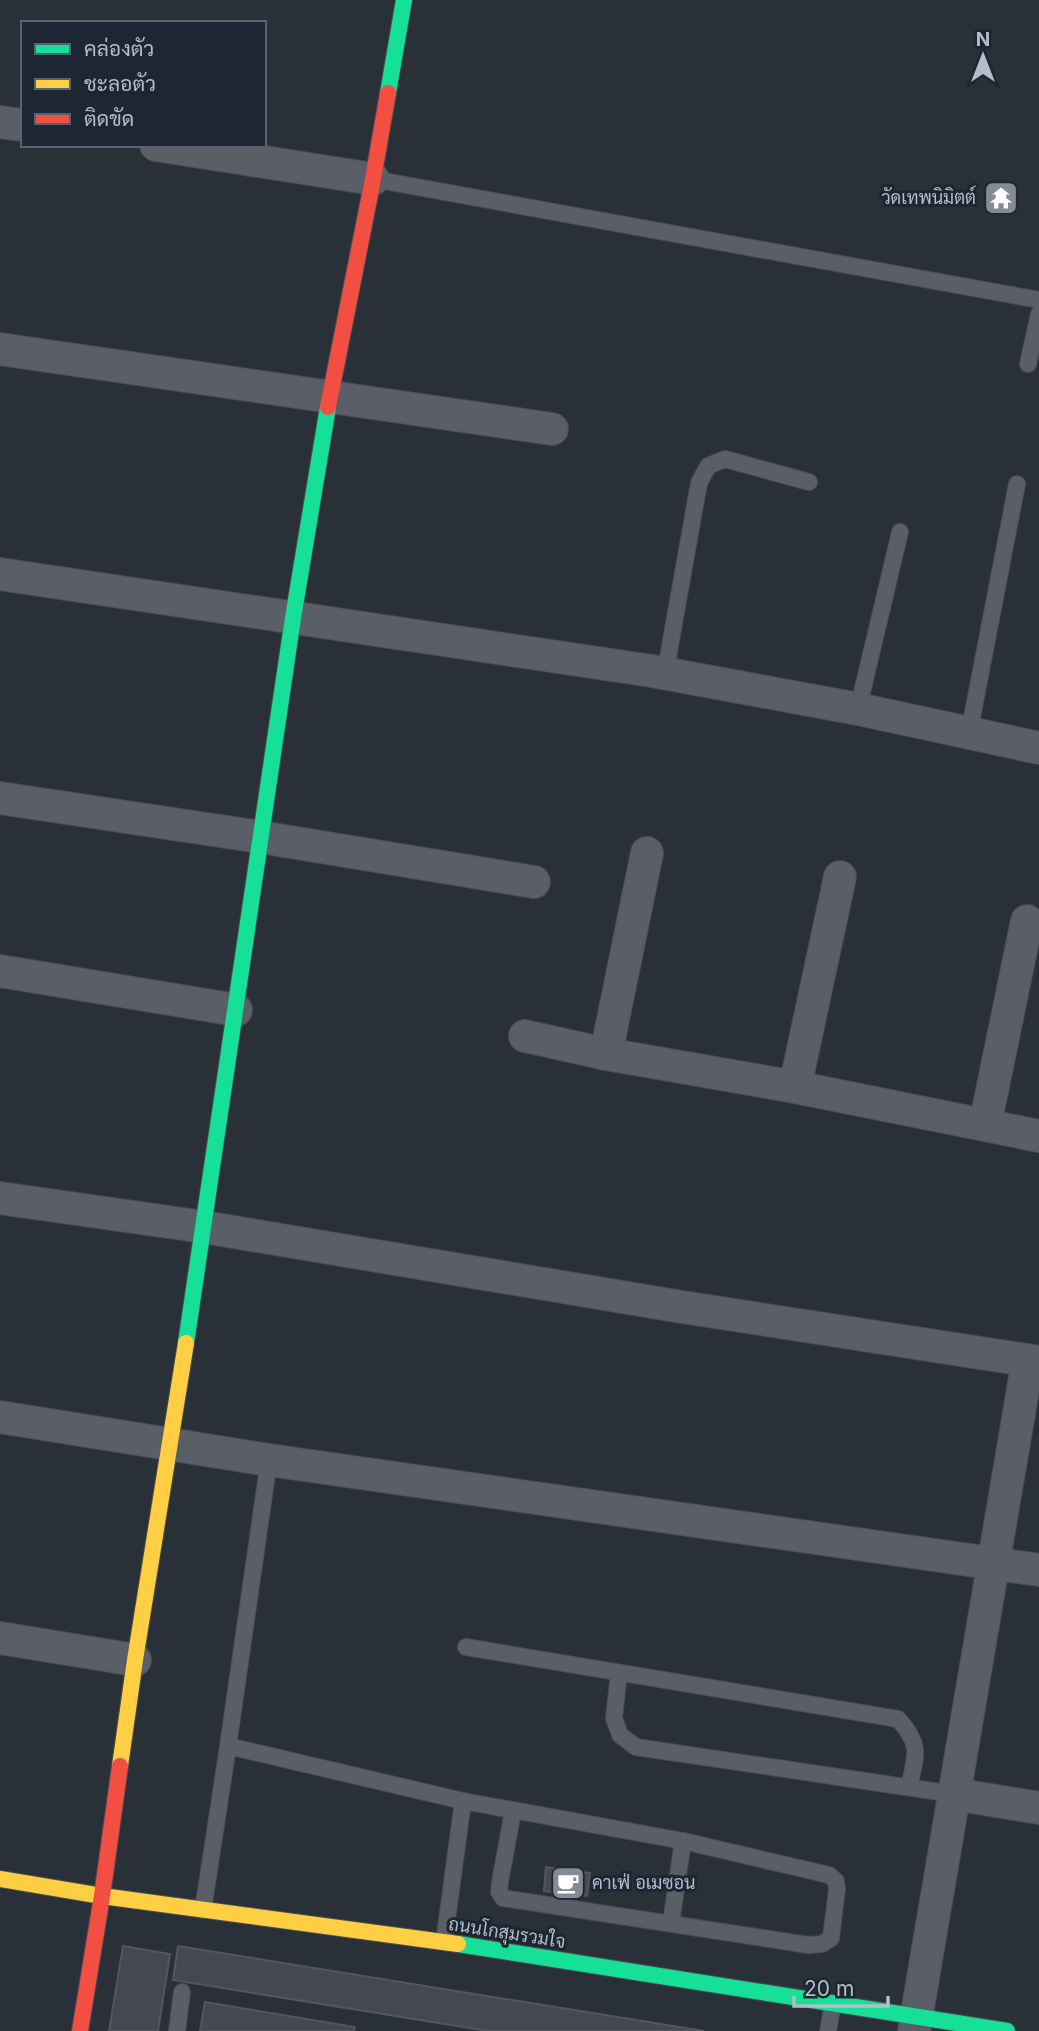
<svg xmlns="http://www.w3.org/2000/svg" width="1039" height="2031" font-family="Inter,Sarabun,sans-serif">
  <rect width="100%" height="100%" fill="#2a3038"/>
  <g fill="#444950" stroke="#52575f" stroke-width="2">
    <polygon points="546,1867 590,1873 587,1896 544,1891"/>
    <polygon points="123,1946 170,1954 158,2031 109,2031"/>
    <polygon points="178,1946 704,2031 488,2031 173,1980"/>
    <polygon points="205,2002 355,2027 354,2031 200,2031"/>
  </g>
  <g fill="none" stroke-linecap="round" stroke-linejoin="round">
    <g stroke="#484c53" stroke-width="18">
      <g id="lane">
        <polyline points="373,179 1039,300"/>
        <polyline points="1028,364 1039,314"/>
        <polyline points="665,674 699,483 708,466 725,459 809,482"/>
        <polyline points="858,709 900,532"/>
        <polyline points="969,733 1017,484"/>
        <path d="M466 1647 898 1719C922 1745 916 1755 909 1787"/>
        <polyline points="619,1673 614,1718 620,1735 636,1747 953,1794"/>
        <polyline points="228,1746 269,1460"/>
        <polyline points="463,1801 683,1841 829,1875 836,1881 837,1889 831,1938 822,1944 808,1945 503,1898 499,1892 500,1882 513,1811"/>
        <polyline points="203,1910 228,1746 463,1801 444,1942"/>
        <polyline points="671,1923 683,1841"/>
        <polyline points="177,2031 182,1992"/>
        <polyline points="828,2031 833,2003"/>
      </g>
    </g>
    <g stroke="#484c53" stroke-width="34">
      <g id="street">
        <polyline points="0,122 23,125"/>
        <polyline points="156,145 373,179"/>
        <polyline points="0,349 552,429"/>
        <polyline points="0,574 652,671 858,709 1039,748"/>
        <polyline points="0,798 260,837 534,882"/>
        <polyline points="0,971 236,1010"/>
        <polyline points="525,1036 606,1054 795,1087 1039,1136"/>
        <polyline points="606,1054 647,853"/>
        <polyline points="795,1087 840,877"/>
        <polyline points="985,1125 1027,921"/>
        <polyline points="0,1198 204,1227 682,1307 1039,1362"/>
        <polyline points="0,1417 269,1460 1039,1570"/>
        <polyline points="0,1638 135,1660"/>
        <polyline points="953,1794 1039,1808"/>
        <polyline points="914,2031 1028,1360"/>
      </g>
    </g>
    <g stroke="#484c53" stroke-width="18">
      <g id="fast">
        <polyline points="388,93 404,0"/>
        <polyline points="186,1343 293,618 328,407"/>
        <polyline points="458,1944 1007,2031"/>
      </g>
    </g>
    <g stroke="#484c53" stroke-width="18">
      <g id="slow">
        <polyline points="120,1766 135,1660 186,1343"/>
        <polyline points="0,1879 102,1896 458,1944"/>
      </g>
    </g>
    <g stroke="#484c53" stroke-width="18">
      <g id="jam">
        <polyline points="328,407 373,179 388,93"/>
        <polyline points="80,2031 102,1896 120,1766"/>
      </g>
    </g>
    <use href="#lane" stroke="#5a5e66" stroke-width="16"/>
    <use href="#street" stroke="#5a5e66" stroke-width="32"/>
    <use href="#fast" stroke="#16e098" stroke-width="16"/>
    <use href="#slow" stroke="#ffcf43" stroke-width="16"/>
    <use href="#jam" stroke="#f24e42" stroke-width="16"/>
  </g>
  <defs>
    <g id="temple-square" transform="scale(1.75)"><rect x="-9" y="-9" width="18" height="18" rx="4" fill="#848b96" stroke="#1d2633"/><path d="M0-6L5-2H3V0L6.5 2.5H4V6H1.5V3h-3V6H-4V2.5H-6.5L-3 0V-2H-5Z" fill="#fff"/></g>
    <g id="cafe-square" transform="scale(1.75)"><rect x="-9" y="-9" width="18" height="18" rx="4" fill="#848b96" stroke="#1d2633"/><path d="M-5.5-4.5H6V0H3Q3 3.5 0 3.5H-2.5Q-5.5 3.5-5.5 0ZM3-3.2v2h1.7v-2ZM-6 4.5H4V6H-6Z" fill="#fff"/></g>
  </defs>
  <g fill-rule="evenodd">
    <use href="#temple-square" x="1001" y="198"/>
    <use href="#cafe-square" x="568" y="1883"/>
  </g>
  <g text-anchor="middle" stroke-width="6" stroke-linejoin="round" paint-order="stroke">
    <g font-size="18" fill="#b4bcc9" stroke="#1d2633" text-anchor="end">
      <text x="976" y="204">วัดเทพนิมิตต์</text>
      <text x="592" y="1889" text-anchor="start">คาเฟ่ อเมซอน</text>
    </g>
    <g font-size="18" fill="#b4bcc9" stroke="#1d2633">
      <text transform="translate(507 1933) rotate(9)" y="6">ถนนโกสุมรวมใจ</text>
    </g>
  </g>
  <rect x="21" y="21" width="245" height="126" fill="#1d2633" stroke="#59626f" stroke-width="2"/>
  <rect x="35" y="44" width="35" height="10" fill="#16e098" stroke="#59626f" stroke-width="2"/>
  <text x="84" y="56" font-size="21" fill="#b4bcc9">คล่องตัว</text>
  <rect x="35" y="79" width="35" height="10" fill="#ffcf43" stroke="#59626f" stroke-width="2"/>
  <text x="84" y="91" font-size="21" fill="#b4bcc9">ชะลอตัว</text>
  <rect x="35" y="114" width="35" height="10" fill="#f24e42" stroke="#59626f" stroke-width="2"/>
  <text x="84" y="126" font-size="21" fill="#b4bcc9">ติดขัด</text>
  <g transform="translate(983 56)" stroke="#1d2633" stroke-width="5" paint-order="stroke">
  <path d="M0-5L12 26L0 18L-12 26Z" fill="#b4bcc9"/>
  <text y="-10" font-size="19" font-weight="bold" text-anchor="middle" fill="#b4bcc9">N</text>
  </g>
  <path d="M794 1996v10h94v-10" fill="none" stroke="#b4bcc9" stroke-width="3.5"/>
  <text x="804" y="1996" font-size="21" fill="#b4bcc9" stroke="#1d2633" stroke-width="5" paint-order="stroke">20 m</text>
</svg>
